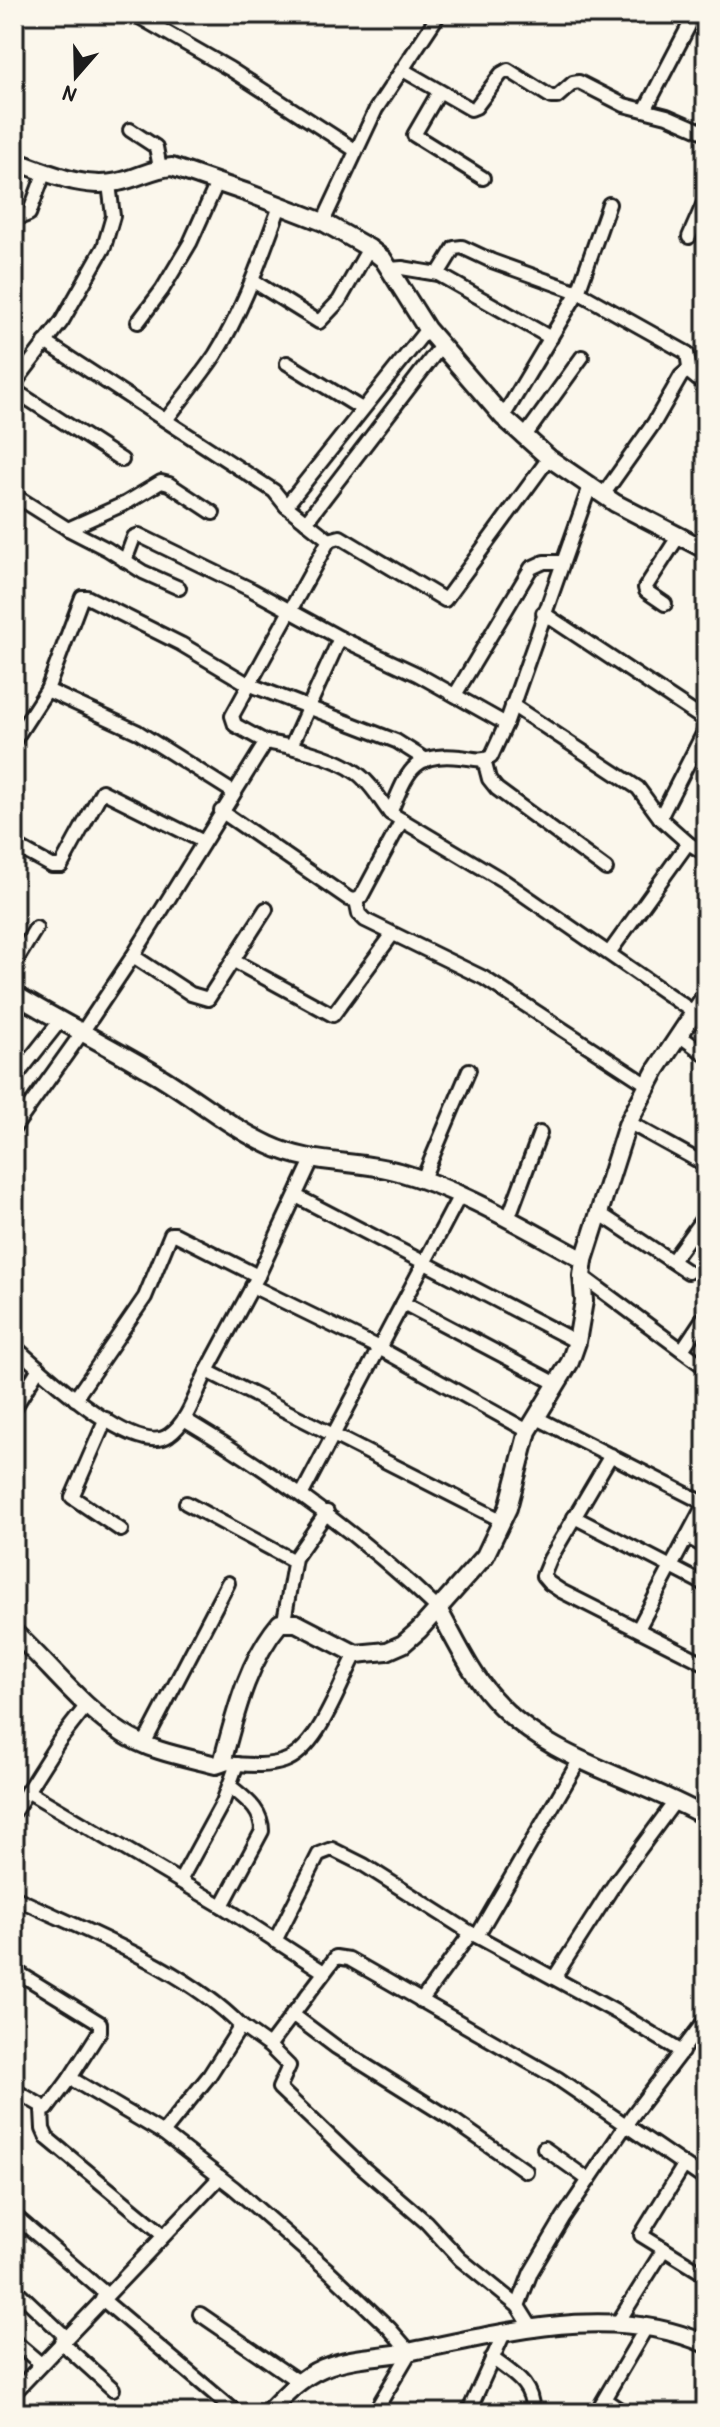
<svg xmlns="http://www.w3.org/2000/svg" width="720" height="2427" font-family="'Patrick Hand',sans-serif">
  <rect width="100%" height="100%" fill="#fbf7ec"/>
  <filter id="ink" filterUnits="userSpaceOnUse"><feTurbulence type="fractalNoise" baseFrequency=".0125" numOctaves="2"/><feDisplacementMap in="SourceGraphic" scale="16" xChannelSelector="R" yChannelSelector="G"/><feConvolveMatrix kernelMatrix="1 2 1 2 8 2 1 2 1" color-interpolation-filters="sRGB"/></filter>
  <g filter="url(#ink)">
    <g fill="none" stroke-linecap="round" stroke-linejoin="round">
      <g stroke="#1c1c1c" stroke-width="18">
        <g id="minor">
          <polyline points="134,14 230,69 355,150"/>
          <polyline points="403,70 471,109 476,107 501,74 508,70 551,97 557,97 573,83 579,82 624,105 667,116 706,133"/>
          <polyline points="439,92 414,135 483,178"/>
          <polyline points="645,110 695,14"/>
          <polyline points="130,130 156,147 160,168"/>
          <polyline points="14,212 24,216 29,214 45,171"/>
          <polyline points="323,222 376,109 439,14"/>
          <polyline points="689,237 706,198"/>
          <polyline points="390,269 402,268 438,274 454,248 462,247 492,261 578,292 687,353 690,373 706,386"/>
          <polyline points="438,274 551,338"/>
          <polyline points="253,281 319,322 339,301 369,248"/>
          <polyline points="138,322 162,290 190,243 217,183"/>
          <polyline points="45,342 274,491 286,506 329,540 232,716 235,725 266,742"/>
          <polyline points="287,363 362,409"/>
          <polyline points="14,384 62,321 104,247 113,216 109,184"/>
          <polyline points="14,390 122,460"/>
          <polyline points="503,417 578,292 609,204"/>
          <path d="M166 420C182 399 200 377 215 355 244 309 261 257 280 206"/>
          <polyline points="525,436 582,357"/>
          <polyline points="14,495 68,529 107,549 143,572 179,588"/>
          <polyline points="603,495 654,423 681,376 689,369"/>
          <polyline points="286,506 427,329"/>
          <polyline points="306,522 441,346"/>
          <polyline points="68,529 126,503 161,482 169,484 213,513"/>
          <polyline points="329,540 340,537 445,600 549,458"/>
          <polyline points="125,561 134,537 139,535 252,590 340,638 417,674 506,724"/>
          <polyline points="665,604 646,591 645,588 678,537"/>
          <polyline points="543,613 706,721"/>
          <polyline points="455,695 531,568 544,562 562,562"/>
          <polyline points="512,705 638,788 660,818 688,843 706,854"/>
          <polyline points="14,741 47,690"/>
          <polyline points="291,746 340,638"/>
          <polyline points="484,760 489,779 497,789 606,869"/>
          <polyline points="233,792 138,732 47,690 82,597 87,597 181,644 248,684 396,741 423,758"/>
          <polyline points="221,811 349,899 356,900 361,897 402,820"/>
          <polyline points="390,813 504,881 693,1012"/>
          <polyline points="660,818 706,728"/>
          <polyline points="14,845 52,866 61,866 102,791 202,841"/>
          <polyline points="356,900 359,914 365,920 484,978 648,1085"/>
          <polyline points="609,953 688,843"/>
          <polyline points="133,956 191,994 208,999 266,909"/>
          <polyline points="234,961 333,1015 392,935"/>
          <polyline points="14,964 36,928"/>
          <polyline points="679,1035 706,1055"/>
          <polyline points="14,1079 60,1021"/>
          <polyline points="628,1122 706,1165"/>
          <path d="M14 1128 81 1034 133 956 266 742C292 746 336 757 357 773 371 783 380 800 390 813 407 775 411 751 460 757 471 758 480 762 491 757L506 724 590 486"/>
          <polyline points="423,1179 469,1070"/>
          <polyline points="296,1196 577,1342"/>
          <polyline points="599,1213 688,1272"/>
          <polyline points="508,1219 540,1133"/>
          <polyline points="672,1261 706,1214"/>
          <polyline points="582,1276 706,1368"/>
          <polyline points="252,1286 379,1348 528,1431"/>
          <polyline points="403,1303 557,1384"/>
          <path d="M14 1346C39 1368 135 1460 169 1435 189 1421 196 1392 207 1371L503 1521"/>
          <polyline points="682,1350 706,1314"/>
          <polyline points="207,1371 258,1276 312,1160"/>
          <polyline points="75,1399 145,1297 171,1234 175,1234 258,1276"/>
          <polyline points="14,1409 39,1368"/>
          <polyline points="537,1418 706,1504"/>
          <polyline points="106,1419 72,1497 121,1530"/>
          <path d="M184 1419C276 1474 361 1535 438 1609"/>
          <polyline points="611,1455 550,1559 543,1576 549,1583 561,1591 706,1664"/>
          <polyline points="302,1494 460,1195"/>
          <polyline points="186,1503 294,1561"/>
          <polyline points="574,1517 706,1585"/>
          <polyline points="687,1537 706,1547"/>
          <polyline points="284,1621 295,1558 327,1512"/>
          <polyline points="638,1629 705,1503"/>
          <polyline points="144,1744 228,1583"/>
          <path d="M222 1763C242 1764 264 1768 284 1761 319 1749 339 1685 356 1654"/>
          <polyline points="27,1791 222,1906 324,1972"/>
          <polyline points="14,1812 59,1741 87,1705"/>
          <polyline points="180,1881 223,1802 237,1764"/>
          <path d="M14 1897C87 1932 185 1968 241 2026L209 2076 163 2133"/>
          <path d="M222 1906 262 1831C262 1809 245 1799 230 1786"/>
          <polyline points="477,1936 580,1759"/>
          <polyline points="275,1941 319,1854 332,1849 364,1865 471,1933"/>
          <polyline points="14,1970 100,2023 100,2031 70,2078"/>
          <polyline points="554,1978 617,1880 676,1800"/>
          <polyline points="421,2001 471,1933 620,2014 682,2052"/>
          <polyline points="292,2014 336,2047 453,2120 526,2171"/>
          <polyline points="241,2026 269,2046"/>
          <polyline points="14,2090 47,2109 70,2078 163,2133 234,2188 329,2271 389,2328 410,2352 374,2413"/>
          <polyline points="42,2109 43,2129 47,2138 164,2235"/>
          <polyline points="544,2148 589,2180"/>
          <polyline points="683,2167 641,2235 706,2275"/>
          <polyline points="14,2215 106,2294"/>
          <polyline points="14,2288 66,2337"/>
          <polyline points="102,2299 237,2413"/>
          <polyline points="518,2306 531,2272 563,2218 632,2116 706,2019"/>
          <polyline points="200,2314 299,2382"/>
          <polyline points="617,2324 664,2249"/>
          <polyline points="533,2330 518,2306 460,2259 426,2222 361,2166 279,2088 289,2066 269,2046 336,1957 349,1959 557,2078 706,2180"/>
          <polyline points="14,2341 41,2364"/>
          <polyline points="61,2342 113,2389"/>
          <path d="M492 2358C513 2374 534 2384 532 2413"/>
          <polyline points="14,2393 220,2177"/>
          <polyline points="605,2400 625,2413"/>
          <polyline points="468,2413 504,2333"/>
          <polyline points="596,2413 647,2326"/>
        </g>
      </g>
      <g stroke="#1c1c1c" stroke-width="22">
        <g id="tertiary">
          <path d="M14 161C47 172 83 190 118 182 137 179 152 168 172 167L248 193 323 222 369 248 383 259 427 329 503 417 549 458 615 503 706 550"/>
          <path d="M14 994C61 1022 109 1046 156 1074 195 1097 228 1126 269 1145 314 1166 354 1159 399 1172 465 1191 524 1228 584 1260"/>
          <path d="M438 1609C455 1639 470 1673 493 1698 547 1760 636 1777 706 1817"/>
          <path d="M14 1632C50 1665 81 1707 122 1733 149 1751 185 1757 216 1765L222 1763C235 1715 247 1662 280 1623H296L356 1654 387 1651 403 1644 419 1630 485 1556 508 1508 528 1431 570 1362 577 1342 584 1301 582 1276 584 1260 627 1125 656 1070 706 995"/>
          <path d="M267 2413C283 2396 301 2377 323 2368 351 2356 384 2357 413 2351 508 2332 613 2303 706 2344"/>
        </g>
      </g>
      <use href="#minor" stroke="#fbf7ec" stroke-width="12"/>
      <use href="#tertiary" stroke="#fbf7ec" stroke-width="16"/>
    </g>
  </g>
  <rect width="720" height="2427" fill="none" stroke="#fbf7ec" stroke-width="48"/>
  <rect x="24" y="24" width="672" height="2379" fill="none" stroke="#1c1c1c" stroke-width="3" filter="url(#ink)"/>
  <g transform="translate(76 76) rotate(200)" stroke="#fbf7ec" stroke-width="6" paint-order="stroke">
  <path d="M0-6L14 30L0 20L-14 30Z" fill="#1c1c1c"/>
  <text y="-12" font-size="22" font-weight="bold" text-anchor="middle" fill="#1c1c1c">N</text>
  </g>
</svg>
